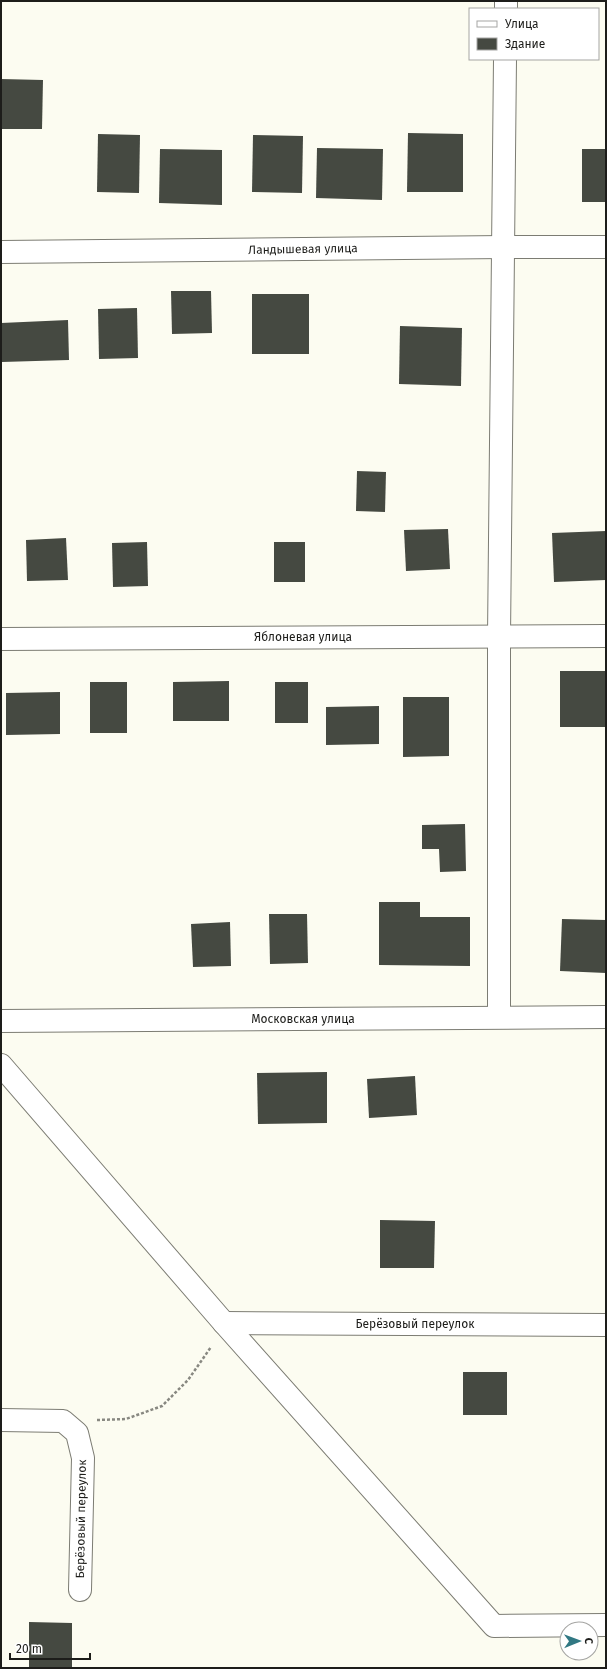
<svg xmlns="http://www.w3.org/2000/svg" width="607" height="1669" font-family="'Fira Sans',sans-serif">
  <rect width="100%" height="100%" fill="#fcfcf1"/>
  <g fill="#454941">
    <polygon points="1,79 43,80 42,129 1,129"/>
    <polygon points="408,133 463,134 463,192 407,192"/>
    <polygon points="98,134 140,135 139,193 97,192"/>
    <polygon points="253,135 303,136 302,193 252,192"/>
    <polygon points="317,148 383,149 382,200 316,198"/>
    <polygon points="160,149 222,150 222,205 159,203"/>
    <rect x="582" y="149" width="24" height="53"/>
    <polygon points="171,291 211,291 212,333 172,334"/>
    <rect x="252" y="294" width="57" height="60"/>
    <polygon points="137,308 138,358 99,359 98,309"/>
    <polygon points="68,320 69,360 2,362 1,323"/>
    <polygon points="400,326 462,328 461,386 399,384"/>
    <polygon points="357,471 386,472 385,512 356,511"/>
    <polygon points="448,529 450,569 406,571 404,530"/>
    <polygon points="606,531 606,580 554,582 552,533"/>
    <polygon points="66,538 68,580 27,581 26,540"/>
    <polygon points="147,542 148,586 113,587 112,543"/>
    <rect x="274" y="542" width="31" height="40"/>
    <rect x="560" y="671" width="46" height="56"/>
    <polygon points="229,681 229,721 173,721 173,682"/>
    <rect x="90" y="682" width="37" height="51"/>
    <rect x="275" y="682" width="33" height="41"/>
    <polygon points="60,692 60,734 6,735 6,693"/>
    <polygon points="403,697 449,697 449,756 403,757"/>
    <polygon points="379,706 379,744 326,745 326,707"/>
    <polygon points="465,824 466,871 440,872 439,849 422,849 422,825"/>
    <polygon points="379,902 420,902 420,917 470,917 470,966 379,965"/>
    <polygon points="269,914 307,914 308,963 270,964"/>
    <polygon points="562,919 606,920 606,973 560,971"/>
    <polygon points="230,922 231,966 193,967 191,924"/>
    <polygon points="327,1072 327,1123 258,1124 257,1073"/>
    <polygon points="415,1076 417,1115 369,1118 367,1079"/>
    <polygon points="380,1220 435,1221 434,1268 380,1268"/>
    <rect x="463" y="1372" width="44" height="43"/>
    <polygon points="29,1622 72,1623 72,1667 29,1667"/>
  </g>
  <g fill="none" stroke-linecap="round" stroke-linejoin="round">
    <g stroke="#7c7c73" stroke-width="24">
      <g id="street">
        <polyline points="506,9 506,1"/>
        <polyline points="1,252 504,247 606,247"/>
        <polyline points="1,639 606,636"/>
        <polyline points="499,1017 499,636 505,59"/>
        <polyline points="1,1021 606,1017"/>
        <polyline points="1,1065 224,1323 494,1626 606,1625"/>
        <polyline points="224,1323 606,1325"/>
        <polyline points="1,1420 63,1421 77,1433 83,1458 80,1590"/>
      </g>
    </g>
    <polyline stroke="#888881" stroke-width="2.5" stroke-dasharray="3 2" stroke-linecap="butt" points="97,1420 126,1419 162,1406 188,1380 211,1347"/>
    <use href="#street" stroke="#fff" stroke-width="22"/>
  </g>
  <g text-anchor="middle" stroke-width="4" stroke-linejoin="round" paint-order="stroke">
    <g font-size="12" fill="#1d1d1a" stroke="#fff">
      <text transform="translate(303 249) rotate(-1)" y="4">Ландышевая улица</text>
      <text x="303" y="641">Яблоневая улица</text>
      <text x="303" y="1023">Московская улица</text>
      <text x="415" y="1328">Берёзовый переулок</text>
      <text transform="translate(81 1519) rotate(-89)" y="4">Берёзовый переулок</text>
    </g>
  </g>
  <rect width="607" height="1669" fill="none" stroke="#1d1d1a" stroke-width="4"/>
  <rect x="469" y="8" width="130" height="52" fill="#ffffff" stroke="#a5a5a3"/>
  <rect x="477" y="21" width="20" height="6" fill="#ffffff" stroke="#a5a5a3"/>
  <text x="505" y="28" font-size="12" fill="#1d1d1a">Улица</text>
  <rect x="477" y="38" width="20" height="12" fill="#454941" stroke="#a5a5a3"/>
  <text x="505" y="48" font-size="12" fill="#1d1d1a">Здание</text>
  <g transform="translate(579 1641) rotate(89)"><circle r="19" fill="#ffffff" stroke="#a5a5a3"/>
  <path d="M0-3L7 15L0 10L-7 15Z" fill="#317883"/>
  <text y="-6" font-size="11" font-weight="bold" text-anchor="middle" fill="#1d1d1a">С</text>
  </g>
  <path d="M10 1653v6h80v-6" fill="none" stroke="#1d1d1a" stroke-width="2"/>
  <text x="16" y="1653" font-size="12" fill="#1d1d1a" stroke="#ffffff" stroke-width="3" paint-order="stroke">20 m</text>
</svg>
